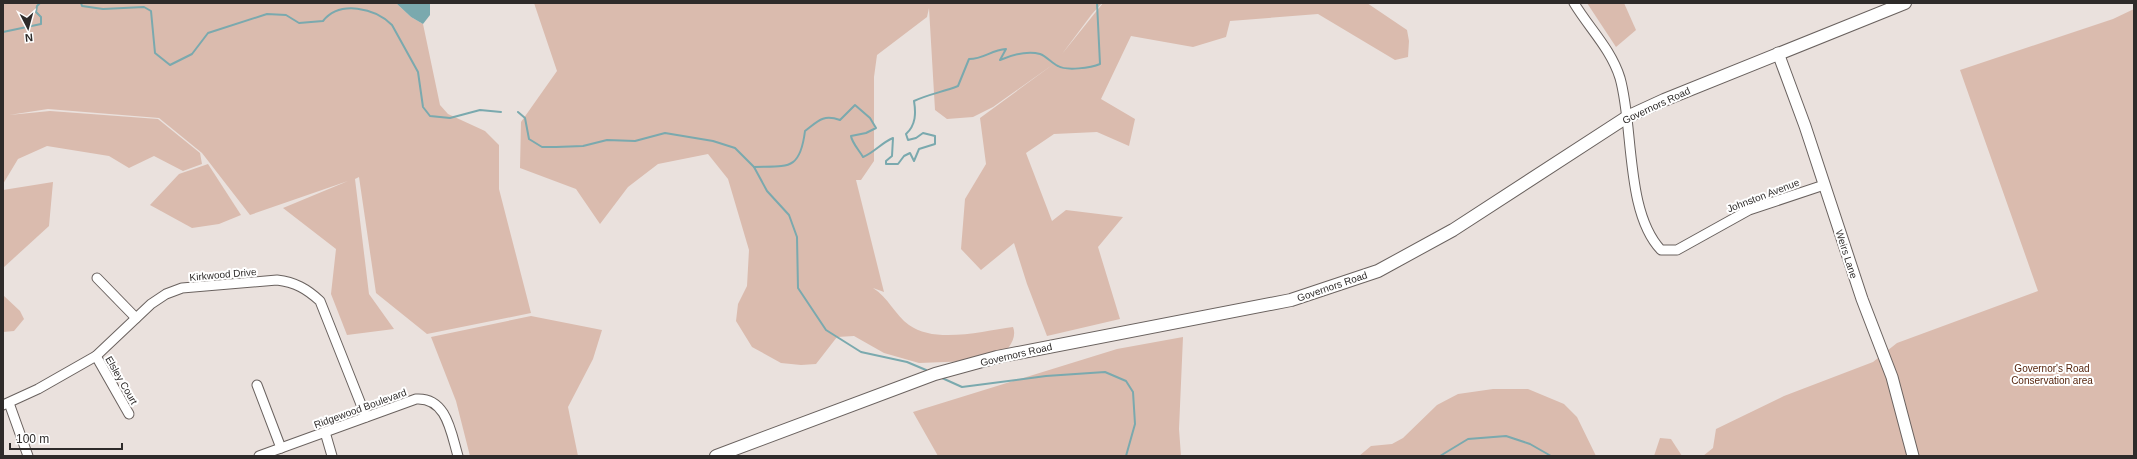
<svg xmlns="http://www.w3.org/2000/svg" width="2137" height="459" font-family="Arial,sans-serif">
  <rect width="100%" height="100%" fill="#eae1dd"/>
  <g fill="#dabbae">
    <polygon points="3,3 396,3 411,17 423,24 440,105 448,114 485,131 499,145 499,189 531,313 427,334 376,293 359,177 355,179 369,294 394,329 347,335 331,294 336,249 283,208 348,181 250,215 202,153 159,118 48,109 9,115 50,111 158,119 200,153 202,164 183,171 154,156 129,168 109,156 47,146 18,159 3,184"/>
    <path d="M534 3H1102L1092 14 1062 54 1103 3H1367L1407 30 1409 41 1408 57 1395 60 1318 14 1230 21 1226 37 1193 47 1131 36 1101 99 1135 119 1129 146 1097 132 1054 134 1026 153 1052 221 1066 210 1123 217 1098 247 1120 319 1047 336 1027 284 1014 243 981 270 961 249 965 199 986 164 980 118 1055 63 993 107 973 117 947 119 935 110 929 8 927 17 877 55 874 77V161L861 180H856L884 292 873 288C888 297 895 315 909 325 935 344 983 331 1013 327 1018 339 1006 351 998 360L919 363 884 353 854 336 837 337 816 364 801 365 781 363 752 347 736 321 738 304 747 286 749 250 728 179 708 154 658 164 628 187 600 224 576 189 520 168 521 122 557 71Z"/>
    <polygon points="1587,3 1624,3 1636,30 1616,47"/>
    <polygon points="2134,9 2134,456 1703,456 1713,448 1716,429 1784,396 1873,362 1897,343 2038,291 1960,70 2113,19"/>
    <polygon points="208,164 241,215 219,224 192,228 150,205 179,174"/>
    <polygon points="53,182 49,226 3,268 3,190"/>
    <polygon points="3,295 20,311 24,319 14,331 3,332"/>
    <polygon points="531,316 602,330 593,359 568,407 578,456 470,456 456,401 431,337"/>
    <polygon points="1183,337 1179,429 1181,456 938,456 913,412 1117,349"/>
    <polygon points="1493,389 1528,389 1564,404 1577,417 1596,456 1359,456 1371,446 1392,444 1403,438 1437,405 1458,394"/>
    <polygon points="1660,438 1671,439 1682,456 1654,456"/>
  </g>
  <polygon fill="#7aa9ae" points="396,3 430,3 430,15 423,24 411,17"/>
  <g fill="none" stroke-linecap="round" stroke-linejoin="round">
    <g stroke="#7aa9ae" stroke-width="2">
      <path d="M81 3 82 6 103 9 144 7 151 11 155 53 170 65 192 54 208 33 267 14 286 15 299 23 323 21C340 0 375 8 392 25L418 72 423 107 430 116 450 118 480 110 501 112"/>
      <polyline points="1186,3 1213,3"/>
      <polyline points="3,32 41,24 41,17 36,12 37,6 40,3"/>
      <polyline points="518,112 525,118 529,139 542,147 556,147 583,146 607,140 635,141 665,133 713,141 735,148 754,167 767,191 789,215 797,237 798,288 826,330 861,352 907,362 926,370"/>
      <path d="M754 167C788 166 800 171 805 131 818 121 823 114 840 120L855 105 870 118 876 128 866 133 851 136C852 143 859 150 863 157 875 152 881 143 893 138L892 156 886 161V164H898L904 156 910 153 914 161 919 149 935 144V136L923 133 916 138 908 140 906 134C916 125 916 113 914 101 929 94 943 92 958 86L969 59C984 59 991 50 1006 49L1000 60C1012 55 1027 50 1040 54 1046 56 1052 63 1058 66 1066 71 1091 68 1100 64L1097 3"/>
      <polyline points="942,378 962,387 1046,376 1105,372 1126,381 1133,392 1135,424 1126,456"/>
      <polyline points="1440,456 1468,439 1506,436 1530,444 1551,456"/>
    </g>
    <g stroke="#6a625f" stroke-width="11">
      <g id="minor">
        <path d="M1574 3C1589 28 1611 49 1620 78 1634 127 1625 212 1661 250H1677L1749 210 1824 185"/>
        <polyline points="97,278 136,318"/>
        <polyline points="96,356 129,414"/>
        <polyline points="257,385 281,448"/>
        <polyline points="9,403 28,456"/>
        <path d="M3 405 38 389 96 356 151 304 166 294 182 288 277 280C295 282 307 289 320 301L366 417"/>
        <polyline points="325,432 332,456"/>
        <path d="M259 456 416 399C447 397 451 433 458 456"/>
      </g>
    </g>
    <g stroke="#6a625f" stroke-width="13">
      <polyline id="tertiary" points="1778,53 1805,126 1862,299 1892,377 1913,456"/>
    </g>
    <g stroke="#6a625f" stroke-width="14">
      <polyline id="secondary" points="716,456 935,374 997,357 1291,300 1378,271 1453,230 1627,117 1664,100 1905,3"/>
    </g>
    <use href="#minor" stroke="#fff" stroke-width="9"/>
    <use href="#tertiary" stroke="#fff" stroke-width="11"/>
    <use href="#secondary" stroke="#fff" stroke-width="12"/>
  </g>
  <g text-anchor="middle" stroke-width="4" stroke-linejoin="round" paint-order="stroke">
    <g font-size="10" fill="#2e2b2a" stroke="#fff">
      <text transform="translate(1656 105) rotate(-25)" y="4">Governors Road</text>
      <text transform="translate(1763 195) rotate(-21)" y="4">Johnston Avenue</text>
      <text transform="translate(1847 254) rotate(72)" y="4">Weirs Lane</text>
      <text transform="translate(223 274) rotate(-5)" y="4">Kirkwood Drive</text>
      <text transform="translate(1332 286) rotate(-19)" y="4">Governors Road</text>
      <text transform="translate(1016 354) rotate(-13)" y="4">Governors Road</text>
      <text transform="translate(122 380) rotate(60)" y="4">Elsley Court</text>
      <text transform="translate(360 408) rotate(-20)" y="4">Ridgewood Boulevard</text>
    </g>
    <g font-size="10" fill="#56250e" stroke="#fff">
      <text x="2052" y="372">Governor's Road<tspan x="2052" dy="12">Conservation area</tspan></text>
    </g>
  </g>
  <rect width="2137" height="459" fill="none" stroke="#2e2b2a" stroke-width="8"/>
  <g transform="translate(28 28) rotate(174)" stroke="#ffffff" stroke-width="3" paint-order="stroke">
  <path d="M0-3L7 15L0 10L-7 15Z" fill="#2e2b2a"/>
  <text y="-6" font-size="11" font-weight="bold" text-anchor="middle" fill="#2e2b2a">N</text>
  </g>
  <path d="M10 443v6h112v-6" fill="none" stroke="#2e2b2a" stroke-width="2"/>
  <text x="16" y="443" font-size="12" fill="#2e2b2a" stroke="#ffffff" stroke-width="3" paint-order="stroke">100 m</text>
</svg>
